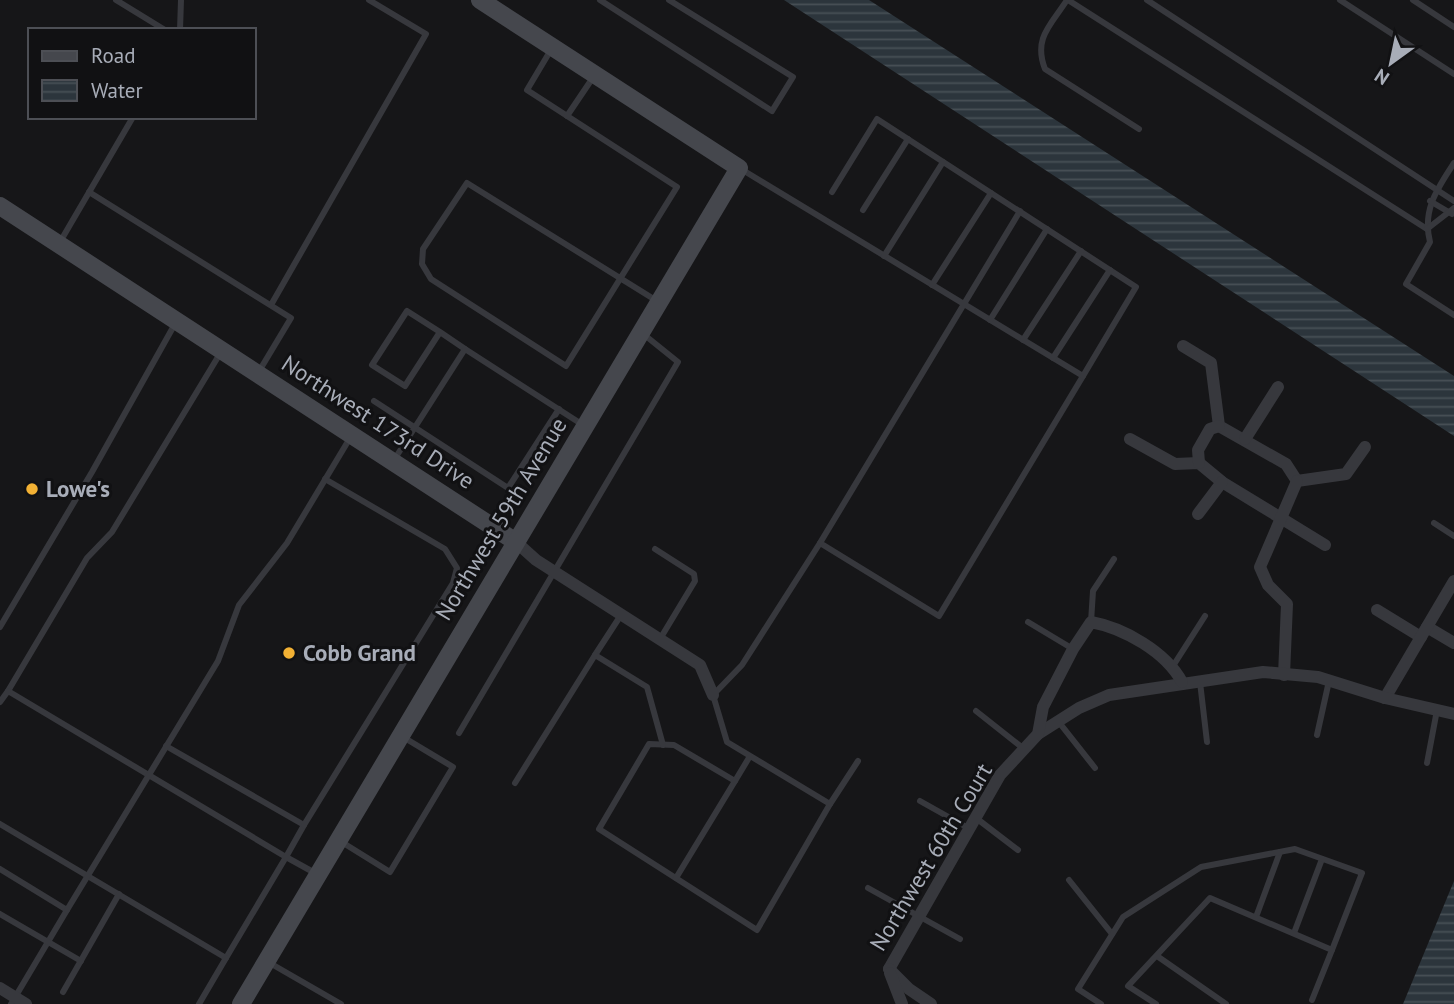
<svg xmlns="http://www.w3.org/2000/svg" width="1454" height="1004" font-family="'PT Sans',sans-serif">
  <defs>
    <pattern id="water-rules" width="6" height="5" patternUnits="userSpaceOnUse" patternTransform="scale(1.75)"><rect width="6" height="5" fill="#2c353c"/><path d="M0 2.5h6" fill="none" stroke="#485056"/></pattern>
  </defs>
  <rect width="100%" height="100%" fill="#161618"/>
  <g fill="url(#water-rules)">
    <polygon points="784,0 869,0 1454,376 1454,436"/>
    <polygon points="1454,881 1454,1004 1403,1004"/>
  </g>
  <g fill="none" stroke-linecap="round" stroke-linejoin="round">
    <g stroke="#37383d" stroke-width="6">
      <polyline points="116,0 165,30"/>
      <polyline points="600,0 772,111 793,77 669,0"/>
      <path d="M1067 0C1051 25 1033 38 1045 69L1139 129"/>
      <polyline points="1068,0 1427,229"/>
      <polyline points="1147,0 1454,201"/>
      <polyline points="1340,0 1454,74"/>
      <polyline points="1413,0 1454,27"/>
      <polyline points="180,30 181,0"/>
      <polyline points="552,48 527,90 677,187 566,366 431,279 422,264 423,249 467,183 657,301"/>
      <polyline points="567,116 594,76"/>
      <path d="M1454 163C1437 189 1422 210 1430 242L1406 284 1454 315"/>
      <path d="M741 169C855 238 969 307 1083 376L939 616 820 543C887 433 953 322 1020 211"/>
      <polyline points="89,192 291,318 258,373"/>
      <polyline points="832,192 877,119 1136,287 1083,376"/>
      <polyline points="1430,201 1452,214"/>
      <polyline points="863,210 908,139"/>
      <polyline points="1427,229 1454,208"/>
      <polyline points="60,242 133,117"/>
      <polyline points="884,256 943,162"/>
      <polyline points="932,285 991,193"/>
      <polyline points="271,305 426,34 369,0"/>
      <polyline points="990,320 1047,229"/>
      <polyline points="440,332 407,311 372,365 405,386 440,332 465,349"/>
      <polyline points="1023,340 1081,251"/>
      <polyline points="1053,358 1110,270"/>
      <polyline points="374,401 508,488 559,409"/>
      <polyline points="394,460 465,349 583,425"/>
      <polyline points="1434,523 1454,536"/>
      <polyline points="655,549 694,574 695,581 660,639"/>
      <polyline points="1028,622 1073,649"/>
      <polyline points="1091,622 1093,591 1114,559"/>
      <polyline points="0,627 92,472 176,322"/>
      <polyline points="595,655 621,615"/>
      <polyline points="1173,666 1205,616"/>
      <polyline points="1200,682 1207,742"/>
      <polyline points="8,691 87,558 112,532 221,352"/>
      <polyline points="0,702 8,691 286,857 226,958 0,824"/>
      <polyline points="976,711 1024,749"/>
      <polyline points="1058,721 1095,768"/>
      <polyline points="459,733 678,362 642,333"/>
      <polyline points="1317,735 1329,681"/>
      <polyline points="166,746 304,825 286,857 315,873"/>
      <polyline points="750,756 735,781 674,745 649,744 599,829 757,930 830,804 727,742 713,695 742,665 820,543"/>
      <polyline points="1427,763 1437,710"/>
      <polyline points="515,783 595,655 647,687 663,745"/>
      <polyline points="920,801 970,829"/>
      <polyline points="830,804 858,761"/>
      <polyline points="976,818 1018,850"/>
      <polyline points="304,825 453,583 457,568 445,549 325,479"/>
      <polyline points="340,841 390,872 453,767 403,737"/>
      <polyline points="0,869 67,910 11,1004"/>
      <polyline points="676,878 735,781"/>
      <polyline points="1069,880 1112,934"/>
      <polyline points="868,888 960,939"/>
      <polyline points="67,910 218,661 239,605 287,543 350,438"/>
      <polyline points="0,914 81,961"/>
      <polyline points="1256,917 1280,852"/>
      <polyline points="1294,933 1322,859"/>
      <polyline points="1157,956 1226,1004"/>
      <polyline points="268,962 341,1004"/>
      <polyline points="63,992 119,894"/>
      <polyline points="199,1004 226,958"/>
      <polyline points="1101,1004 1078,989 1123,917 1201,867 1295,849 1362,873 1332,950"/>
      <polyline points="1156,1004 1128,986 1210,898 1332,950 1312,1000"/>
    </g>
    <g stroke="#37383d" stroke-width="12">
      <polyline points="1183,346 1211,363 1219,426 1286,464 1297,481"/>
      <polyline points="1130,439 1175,464 1199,463 1222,482 1325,545"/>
      <polyline points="1245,439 1278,387"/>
      <polyline points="1199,463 1198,450 1210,429 1219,426"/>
      <polyline points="1297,481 1346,474 1365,447"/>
      <polyline points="1198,514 1222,482"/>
      <polyline points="516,542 536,560 700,665 713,695"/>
      <polyline points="1377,610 1421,637"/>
      <polyline points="1427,627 1454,643"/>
      <polyline points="1284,675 1287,604 1268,585 1260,567 1297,481"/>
      <polyline points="1385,698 1454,581"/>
      <polyline points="1038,734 1079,708 1109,695 1263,672 1318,677 1385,698 1454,714"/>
      <path d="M889 969 1000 775 1038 734 1043 707 1073 649 1091 622C1124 628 1166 652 1182 682"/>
      <polyline points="889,969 909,989 931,1004"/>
      <polyline points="890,973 902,1004"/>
      <polyline points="0,988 26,1004"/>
    </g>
    <g stroke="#45474d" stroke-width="18">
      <polyline points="0,206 516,542"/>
      <polyline points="241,1004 739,168 480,0"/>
    </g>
  </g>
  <g fill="#f2b134" stroke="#111113" stroke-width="2.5">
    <circle cx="32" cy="489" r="7"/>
    <circle cx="289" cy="653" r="7"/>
  </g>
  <g text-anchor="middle" stroke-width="6" stroke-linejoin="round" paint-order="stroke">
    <g font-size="23" fill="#a8adb8" stroke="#111113">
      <text transform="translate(378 422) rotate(33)" y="8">Northwest 173rd Drive</text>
      <text transform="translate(501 519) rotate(-59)" y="8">Northwest 59th Avenue</text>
      <text transform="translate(931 857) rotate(-59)" y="8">Northwest 60th Court</text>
    </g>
    <g font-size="23" font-weight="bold" fill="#a8adb8" stroke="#111113" text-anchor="start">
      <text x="46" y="497">Lowe's</text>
      <text x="303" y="661">Cobb Grand</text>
    </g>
  </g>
  <rect x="28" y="28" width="228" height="91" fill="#111113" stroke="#4d4f55" stroke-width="2"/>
  <rect x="42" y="51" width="35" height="10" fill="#45474d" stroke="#4d4f55" stroke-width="2"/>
  <text x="91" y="63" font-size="21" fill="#a8adb8">Road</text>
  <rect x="42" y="80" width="35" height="21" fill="url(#water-rules)" stroke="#4d4f55" stroke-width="2"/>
  <text x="91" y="98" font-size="21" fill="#a8adb8">Water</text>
  <g transform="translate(1391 63) rotate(213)" stroke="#111113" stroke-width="5" paint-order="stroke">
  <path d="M0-5L12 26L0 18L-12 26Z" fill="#a8adb8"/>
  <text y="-10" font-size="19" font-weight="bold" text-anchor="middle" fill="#a8adb8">N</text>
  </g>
</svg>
